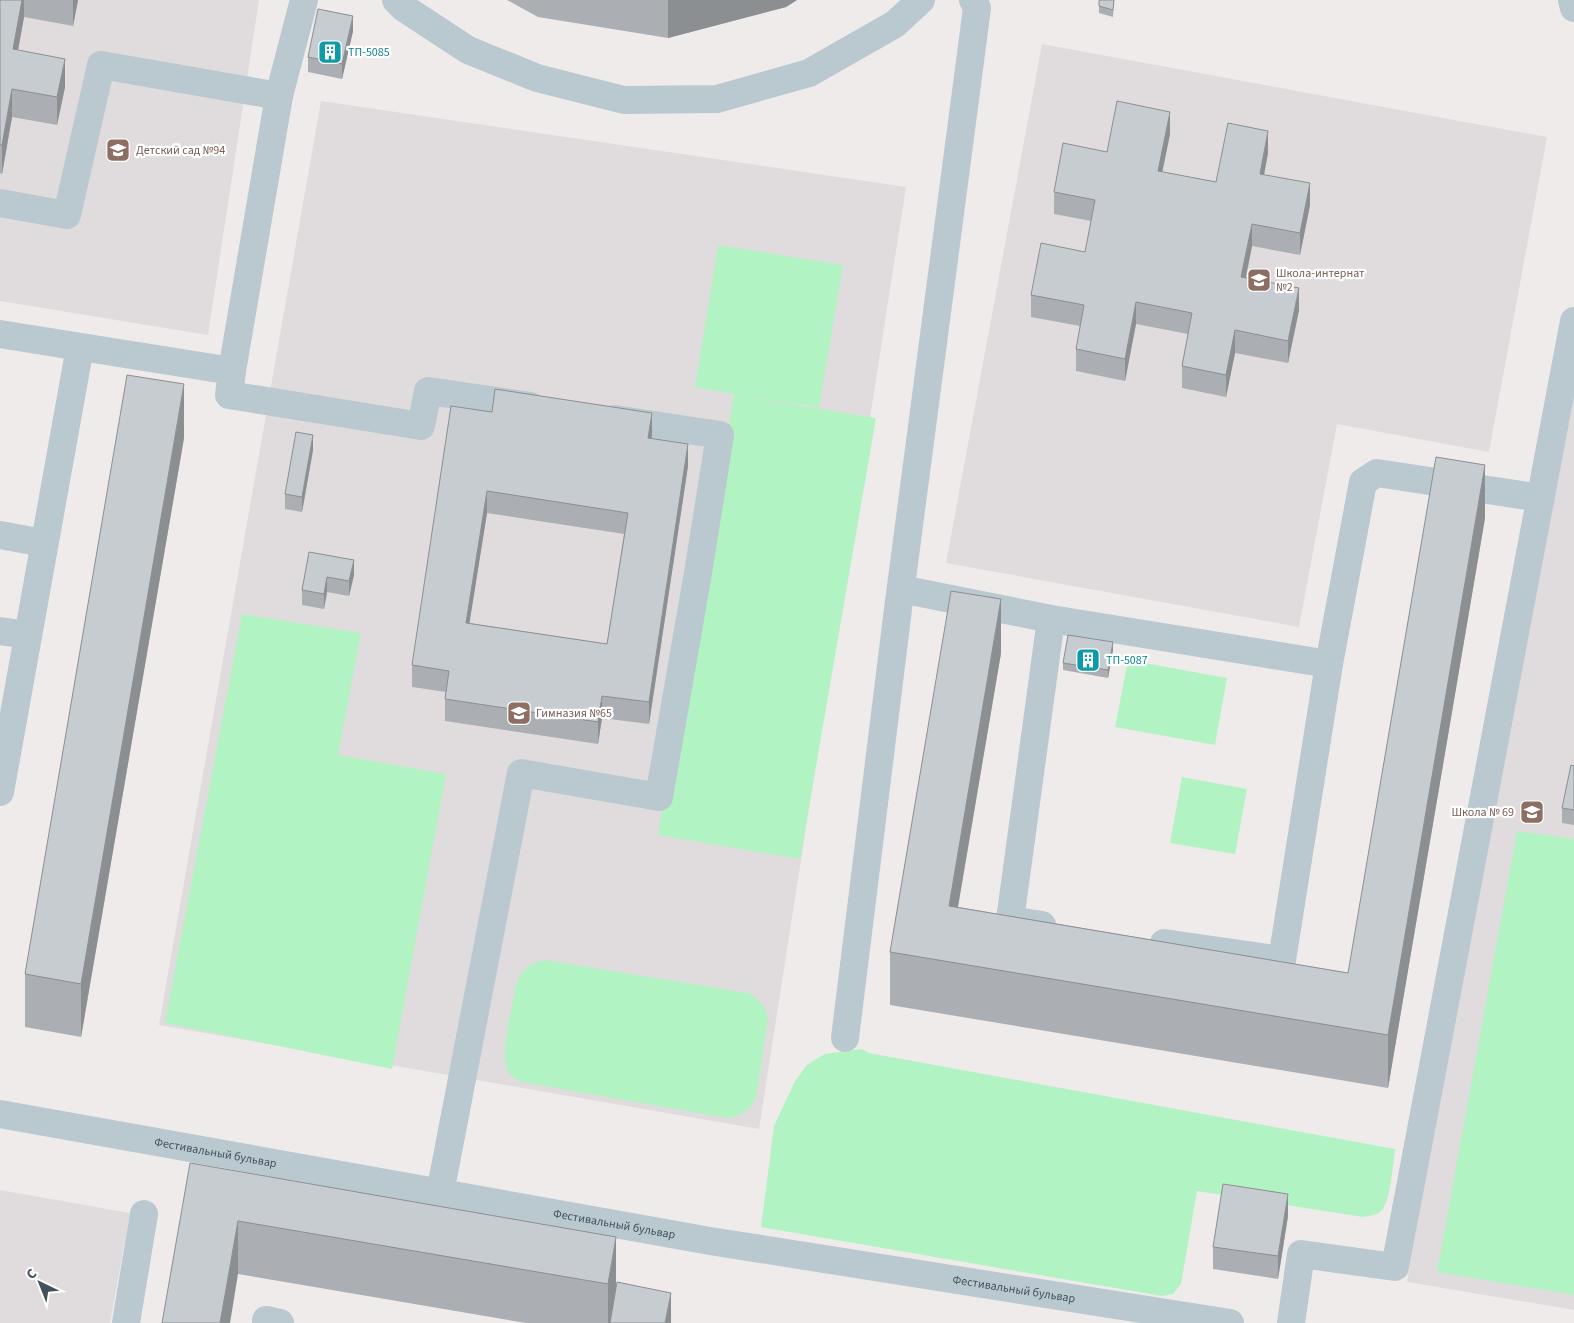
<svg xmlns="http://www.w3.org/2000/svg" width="1574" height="1323" font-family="'Source Sans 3',sans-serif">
  <rect width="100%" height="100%" fill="#efebeb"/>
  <g fill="#e0dcde">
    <polygon points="0,0 259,0 208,335 0,301"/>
    <polygon points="1042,44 1547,137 1489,452 1337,424 1299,627 946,563"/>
    <polygon points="321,101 906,187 759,1129 159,1025"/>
    <polygon points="1572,341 1574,342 1574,1310 1407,1282"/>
    <polygon points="0,1190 130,1213 110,1323 0,1323"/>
  </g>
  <g fill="#b2f3c3">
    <polygon points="718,245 843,265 819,407 737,395 876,418 800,859 658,835 734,394 695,387"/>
    <polygon points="242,614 361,633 338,755 446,774 392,1069 165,1023"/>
    <polygon points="1128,660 1227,678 1215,745 1115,727"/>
    <polygon points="1182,777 1247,789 1235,854 1170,843"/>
    <polygon points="1517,831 1574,839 1574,1295 1437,1272"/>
    <path d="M545 960 748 993C760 999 765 1006 768 1018L756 1097C751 1110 741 1116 727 1118L522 1082C517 1080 512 1077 509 1073 498 1058 513 1004 516 985 521 970 530 963 545 960Z"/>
    <path d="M861 1049 869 1053 1395 1149C1393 1163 1391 1201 1381 1211 1377 1215 1369 1216 1363 1217L1197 1191 1181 1284 1173 1294 1162 1296 761 1227 774 1126 795 1081 808 1064 825 1054Z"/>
  </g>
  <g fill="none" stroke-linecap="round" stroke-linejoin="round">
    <g stroke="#bac9d0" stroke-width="28">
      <polyline points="304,0 279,96 232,371 229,395 421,426 428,391 531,406"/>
      <polyline points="396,0 404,8 468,50 537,78 624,100 717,99 809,73 895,24 921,0"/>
      <polyline points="1572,0 1574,8"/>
      <polyline points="0,203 67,215 101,65 279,96"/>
      <polyline points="0,334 232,371"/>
      <polyline points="0,535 44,543"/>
      <polyline points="901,589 1051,619 1329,664"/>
      <polyline points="0,631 28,635"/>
      <polyline points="0,792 80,347"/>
      <polyline points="1042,925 1010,920 1051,619"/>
      <polyline points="1164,943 1282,960 1329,664 1363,482 1377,473 1541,498"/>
      <polyline points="845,1038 898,609 977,8 973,0"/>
      <path id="s1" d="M0 1114 710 1241 1230 1323"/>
      <polyline points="440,1193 521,773 659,797 698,573 720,435 615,419"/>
      <polyline points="126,1323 144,1214"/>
      <polyline points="266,1323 266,1320 280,1323"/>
      <polyline points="1291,1323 1301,1254 1395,1267 1574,321"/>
    </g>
  </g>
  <g fill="#abafb4" fill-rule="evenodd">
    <polygon points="0,0 78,0 73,26 24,17 18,50 65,87 57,125 12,117 2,174 0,173"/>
    <polygon points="507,0 797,0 786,7 668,38 538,17"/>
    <polygon points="1114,0 1113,17 1099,13 1099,6"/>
    <polygon points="353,31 342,79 308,72 308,57"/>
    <polygon points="1170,134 1162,172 1216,182 1268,153 1264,175 1310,205 1300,255 1252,246 1246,278 1299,310 1288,363 1235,353 1226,397 1182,388 1182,366 1188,334 1136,324 1125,381 1076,371 1076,349 1080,326 1031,317 1031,295 1085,252 1091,221 1054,214 1054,192 1107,152"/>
    <path d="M492 412 652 435 651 438 688 466 649 724 602 718 598 744 445 721V699L446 692 412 687V665ZM487 513 624 534 607 644 469 623Z"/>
    <polygon points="184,438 81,1037 25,1027 25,974"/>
    <polygon points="313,450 302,512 285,509 285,494"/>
    <polygon points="1485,518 1388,1088 890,1005 890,952 1001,653 958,907 1348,973"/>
    <polygon points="309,552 354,575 349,596 327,592 324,609 302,605 302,590"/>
    <polygon points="1113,650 1108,678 1063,670 1063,663"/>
    <polygon points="1574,766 1574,825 1562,823 1562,808"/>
    <polygon points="190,1163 616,1286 671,1323 526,1323 238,1274"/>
    <polygon points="1288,1216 1278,1279 1213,1269 1213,1247"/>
  </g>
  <g fill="#8b8f92">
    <polygon points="22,0 24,0 24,17 13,78 13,49"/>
    <polygon points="73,0 78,0 73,26"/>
    <polygon points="668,0 797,0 786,7 668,38"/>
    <polygon points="353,16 353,31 342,79 342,64"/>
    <polygon points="65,59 65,87 57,125 57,97"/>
    <polygon points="12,89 12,117 2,174 2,145"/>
    <polygon points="1170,112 1170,134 1158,193 1158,171"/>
    <polygon points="1268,131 1268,153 1260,196 1260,174"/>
    <polygon points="1310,183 1310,205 1300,255 1300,233"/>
    <polygon points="1252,224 1252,246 1241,299 1241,277"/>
    <polygon points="1299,288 1299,310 1288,363 1288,341"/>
    <polygon points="1136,302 1136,324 1125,381 1125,359"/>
    <polygon points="1235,330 1235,353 1226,397 1226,375"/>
    <polygon points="184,384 184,438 81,1037 81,984"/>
    <polygon points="652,413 652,435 648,460 648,438"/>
    <polygon points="313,435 313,450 302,512 302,497"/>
    <polygon points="688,444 688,466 649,724 649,702"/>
    <polygon points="1485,465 1485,518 1388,1088 1388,1035"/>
    <polygon points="487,491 487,513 466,645 466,623"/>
    <polygon points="354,560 354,575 349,596 349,581"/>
    <polygon points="327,577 327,592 324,609 324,594"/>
    <polygon points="1001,599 1001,653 949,959 949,906"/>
    <polygon points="1113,642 1113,650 1108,678 1108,670"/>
    <polygon points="602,696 602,718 598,744 598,722"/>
    <polygon points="1288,1194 1288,1216 1278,1279 1278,1256"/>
    <polygon points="238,1221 238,1274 230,1323 220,1323"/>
    <polygon points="616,1237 616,1290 611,1323 608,1323 608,1284"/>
    <polygon points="671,1293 671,1323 665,1323"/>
  </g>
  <g fill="#c7ccd1" stroke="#8b8f92" fill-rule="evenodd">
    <polygon points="0,0 22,0 13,49 65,59 57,97 12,89 2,145 0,145"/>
    <polygon points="1099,0 1114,0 1113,10 1099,6"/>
    <polygon points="318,9 353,16 342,64 308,57"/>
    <polygon points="1117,101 1170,112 1158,171 1216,182 1228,123 1268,131 1260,174 1310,183 1300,233 1252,224 1241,277 1299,288 1288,341 1235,330 1226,375 1182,366 1192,313 1136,302 1125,359 1076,349 1084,305 1031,295 1041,243 1085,252 1095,200 1054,192 1063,143 1107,152"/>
    <polygon points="127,375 184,384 81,984 25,974"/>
    <path d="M495 389 652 413 648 438 688 444 649 702 602 696 598 722 445 699 449 671 412 665 451 406 492 412ZM487 491 628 513 607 644 466 623Z"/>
    <polygon points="296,432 313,435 302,497 285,494"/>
    <polygon points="1436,457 1485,465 1388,1035 890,952 951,591 1001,599 949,906 1348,973"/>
    <polygon points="309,552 354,560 349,581 327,577 324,594 302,590"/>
    <polygon points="1068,635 1113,642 1108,670 1063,663"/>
    <polygon points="1571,765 1574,766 1574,810 1562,808"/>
    <polygon points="190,1163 616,1237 608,1284 238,1221 220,1323 162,1323"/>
    <polygon points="1223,1184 1288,1194 1278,1256 1213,1247"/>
    <polygon points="617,1282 671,1293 665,1323 610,1323"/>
  </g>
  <defs>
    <g id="building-square" transform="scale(1.25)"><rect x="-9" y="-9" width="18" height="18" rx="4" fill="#0f9aa8" stroke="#fff"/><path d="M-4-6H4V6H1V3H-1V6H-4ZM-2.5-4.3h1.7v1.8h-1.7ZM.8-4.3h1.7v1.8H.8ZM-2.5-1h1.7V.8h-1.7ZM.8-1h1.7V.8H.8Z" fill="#fff"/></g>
    <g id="school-square" transform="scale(1.25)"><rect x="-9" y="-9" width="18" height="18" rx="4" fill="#8d6e63" stroke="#fff"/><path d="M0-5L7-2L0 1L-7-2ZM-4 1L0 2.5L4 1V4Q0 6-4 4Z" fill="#fff"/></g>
  </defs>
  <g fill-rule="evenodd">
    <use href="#building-square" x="330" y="52"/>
    <use href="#school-square" x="118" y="150"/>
    <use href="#school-square" x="1259" y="280"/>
    <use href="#building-square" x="1088" y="660"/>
    <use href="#school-square" x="519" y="713"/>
    <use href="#school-square" x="1532" y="812"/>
  </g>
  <g text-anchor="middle" stroke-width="4.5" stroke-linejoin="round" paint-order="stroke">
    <g font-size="12" fill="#0d838f" stroke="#fff" text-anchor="start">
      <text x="348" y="56">ТП-5085</text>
      <text x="1106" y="664">ТП-5087</text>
    </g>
    <g font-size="12" fill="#785e54" stroke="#fff" text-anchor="start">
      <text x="136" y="154">Детский сад №94</text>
      <text x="1276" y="277">Школа-интернат<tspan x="1276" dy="14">№2</tspan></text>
      <text x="536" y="717">Гимназия №65</text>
      <text x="1514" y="816" text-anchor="end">Школа № 69</text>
    </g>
    <g font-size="12" fill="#42525b" stroke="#fff">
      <text dy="4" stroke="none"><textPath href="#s1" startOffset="219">Фестивальный бульвар</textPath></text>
      <text dy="4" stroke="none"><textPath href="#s1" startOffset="624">Фестивальный бульвар</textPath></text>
      <text dy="4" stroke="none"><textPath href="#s1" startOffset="1029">Фестивальный бульвар</textPath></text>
    </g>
  </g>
  <g transform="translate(40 1283) rotate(317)" stroke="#ffffff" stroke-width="4" paint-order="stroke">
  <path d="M0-4L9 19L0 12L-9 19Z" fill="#42525b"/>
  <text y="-8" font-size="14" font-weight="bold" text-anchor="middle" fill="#42525b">С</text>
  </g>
</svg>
